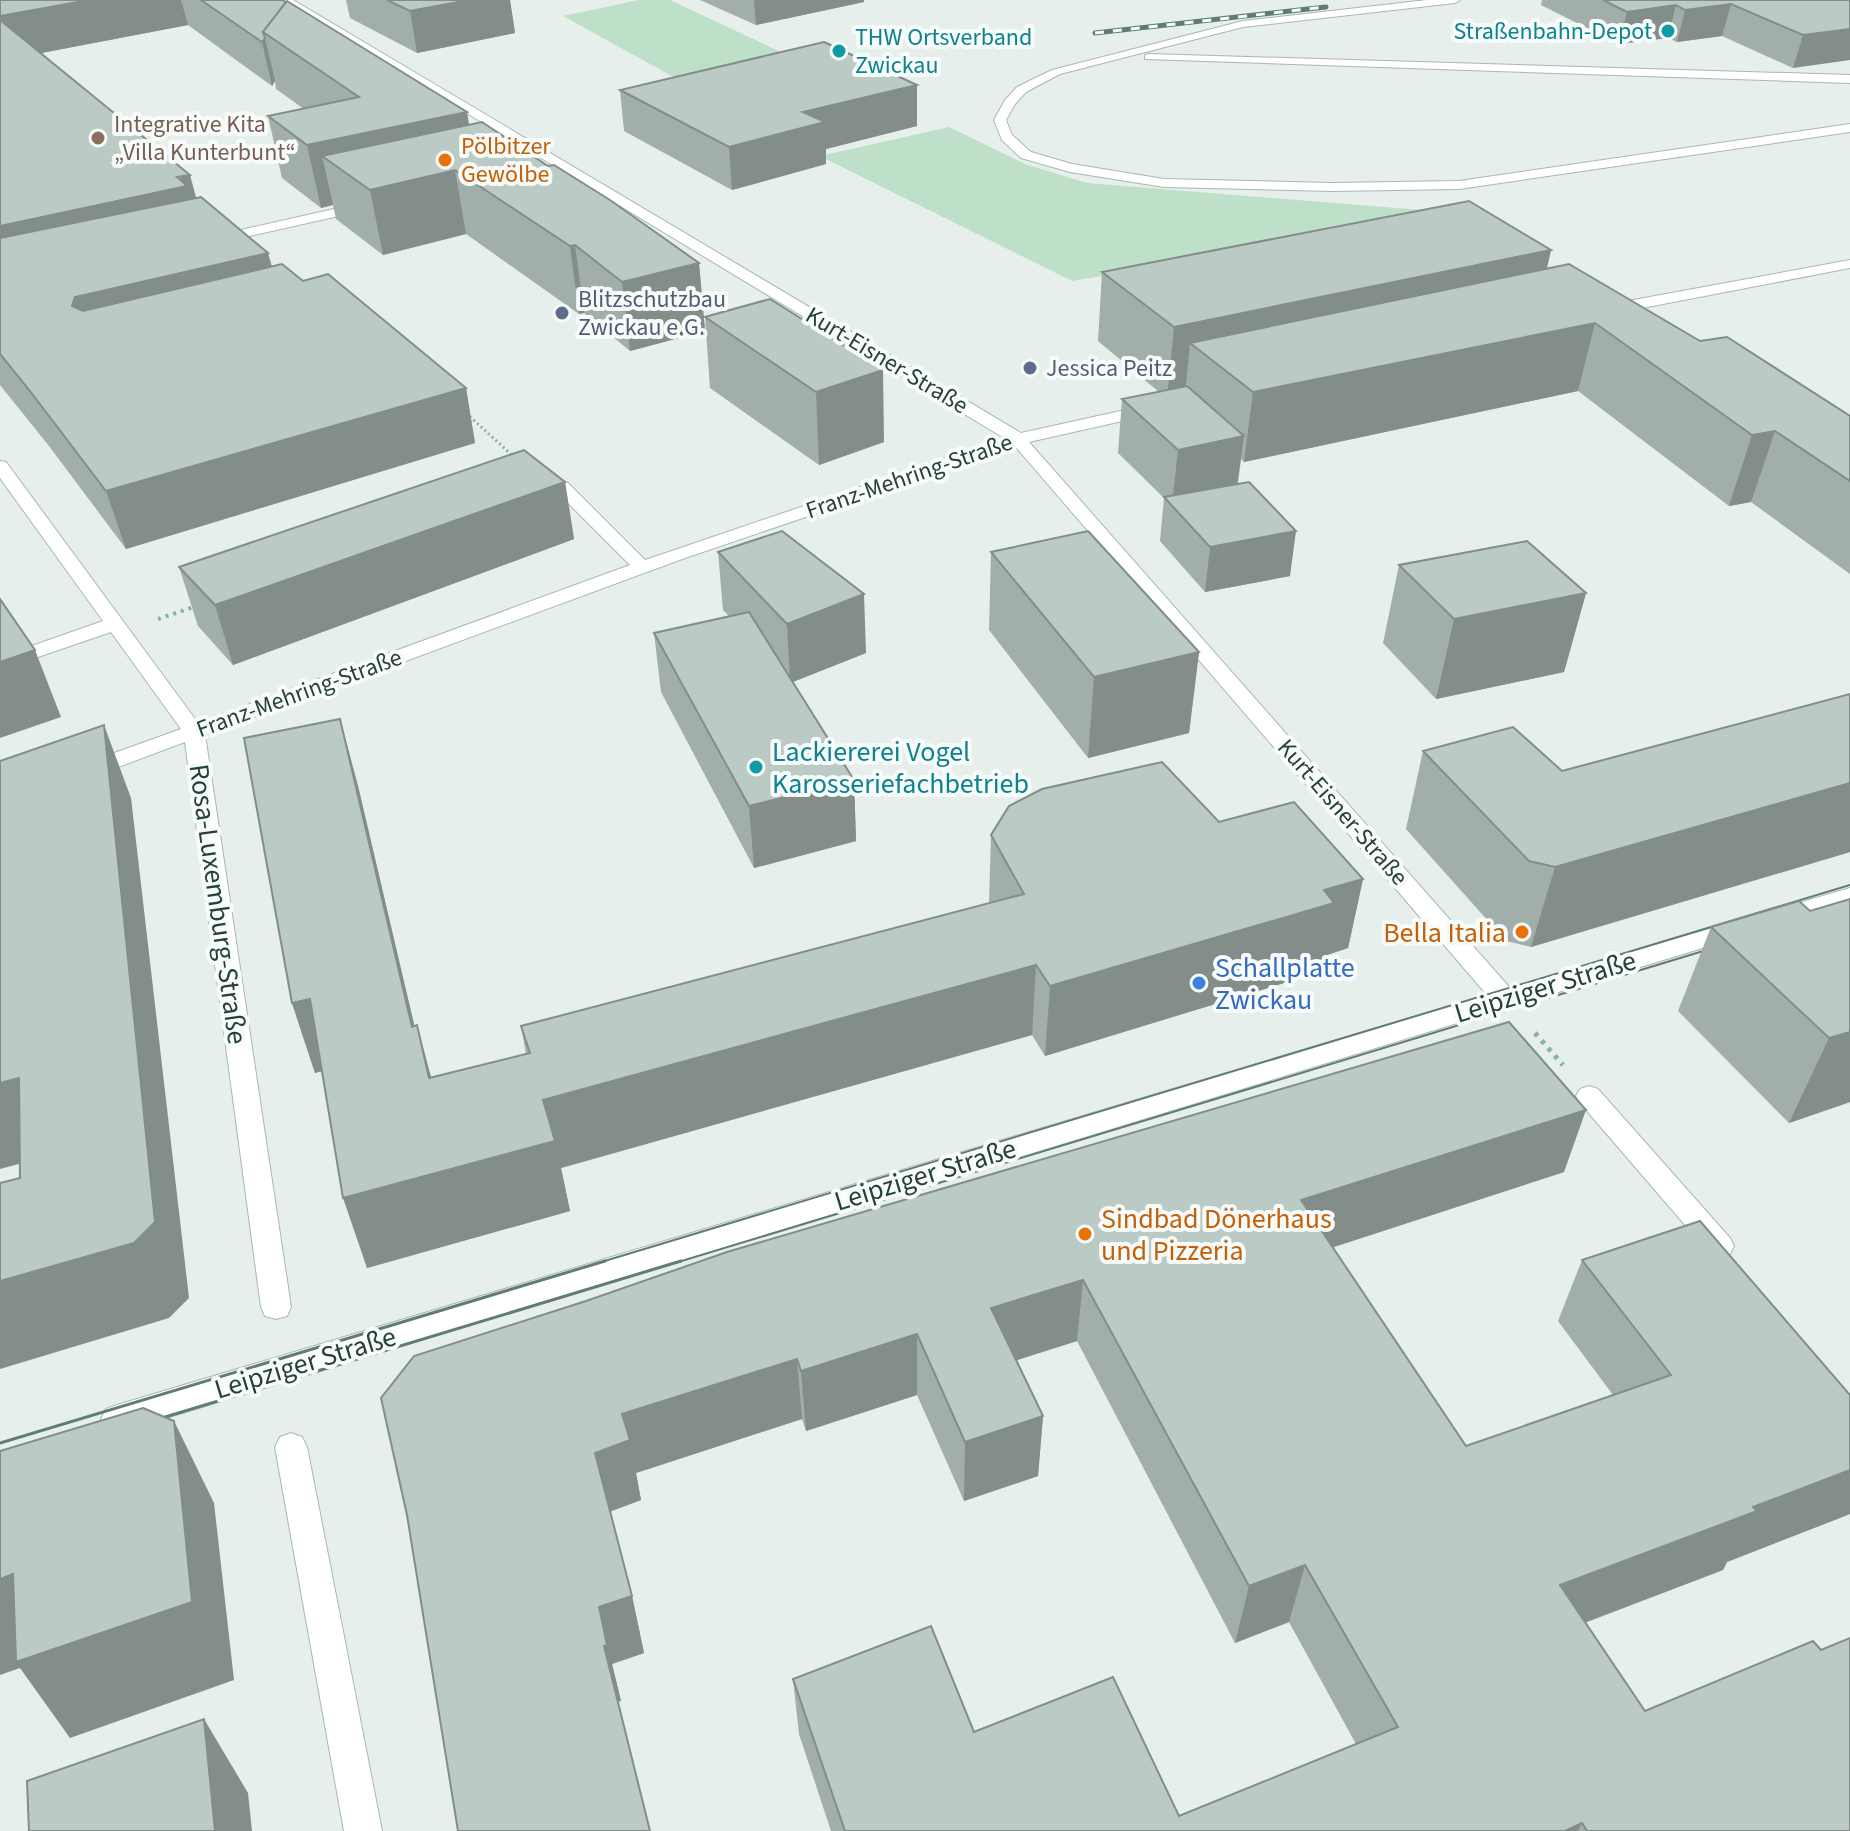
<svg xmlns="http://www.w3.org/2000/svg" width="1850" height="1831" font-family="'Source Sans 3',sans-serif">
  <rect width="100%" height="100%" fill="#e6efeb"/>
  <g fill="#bfe0c8">
    <polygon points="639,0 670,0 847,83 721,103 563,16"/>
    <polygon points="949,127 1025,164 1087,183 1471,214 1072,281 820,156"/>
  </g>
  <g fill="none" stroke-linecap="round" stroke-linejoin="round">
    <g stroke="#a8b8b2" stroke-width="2">
      <g id="minor">
        <polygon points="280,0 293,0 1021,433 1152,404 1158,405 1160,409 1158,413 1029,442 1510,988 1736,921 1745,923 1748,929 1745,935 117,1433 106,1429 101,1419 106,1409 117,1405 1487,995 1015,446 685,558 205,735 291,1307 287,1316 276,1319 265,1316 261,1307 185,742 97,775 89,777 78,770 81,765 181,729 111,632 0,670 0,657 103,621 0,478 0,461 6,462 198,723 630,565 559,494 540,499 531,494 534,490 562,482 568,483 645,560 1004,438"/>
        <polygon points="1427,0 1460,0 1455,3 1243,27 1060,74 1026,92 1015,104 1006,120 1012,135 1031,152 1072,164 1164,179 1332,183 1459,181 1850,124 1850,132 1459,189 1332,191 1164,187 1070,172 1021,158 1002,140 994,120 1005,100 1017,87 1052,70 1243,21"/>
        <polygon points="1149,54 1850,75 1850,83 1145,59 1145,55"/>
        <polygon points="365,202 372,206 370,209 214,244 207,240 214,236"/>
        <polygon points="1850,260 1850,268 1606,315 1598,310 1606,305"/>
        <polygon points="1850,888 1850,904 1779,925 1771,923 1767,917 1771,911"/>
        <polygon points="1589,1086 1598,1089 1730,1238 1734,1246 1730,1254 1720,1258 1710,1254 1580,1103 1576,1096 1580,1089"/>
        <polygon points="291,1433 302,1437 307,1447 382,1831 344,1831 275,1447 280,1437"/>
      </g>
    </g>
    <polyline stroke="#86b3a5" stroke-width="3" stroke-dasharray="2 3" stroke-linecap="butt" points="466,413 515,458"/>
    <polyline stroke="#86b3a5" stroke-width="4" stroke-dasharray="3 5" stroke-linecap="butt" points="158,619 197,606"/>
    <polyline stroke="#86b3a5" stroke-width="5" stroke-dasharray="4 6" stroke-linecap="butt" points="1535,1033 1563,1065"/>
    <use href="#minor" fill="#fff" fill-rule="evenodd"/>
    <g stroke="#5f7d75" stroke-width="2">
      <polyline points="598,1263 1850,885"/>
      <polyline points="675,1263 1723,945"/>
    </g>
    <g stroke="#5f7d75" stroke-width="3">
      <polyline points="142,1424 681,1261"/>
      <polyline points="0,1443 605,1261"/>
    </g>
    <g stroke="#5f7d75" stroke-width="5">
      <polyline id="rail" points="1095,33 1326,7"/>
    </g>
    <use href="#rail" stroke="#f7fbf9" stroke-width="3" stroke-dasharray="9" stroke-linecap="butt"/>
  </g>
  <g fill="#a1aea9">
    <polygon points="0,0 282,0 469,125 548,166 699,263 705,331 630,351 584,313 579,314 466,234 383,255 336,219 333,205 321,208 282,178 268,116 304,109 276,89 275,81 272,86 188,25 41,53 196,198 268,253 272,266 303,281 466,388 475,443 126,549 49,446 0,385"/>
    <polygon points="346,0 510,0 515,33 417,53 350,18"/>
    <polygon points="700,0 864,0 864,2 756,25"/>
    <polygon points="1542,0 1850,0 1793,68 1722,36 1677,42 1668,38 1619,44 1541,5"/>
    <polygon points="917,85 917,126 826,149 826,164 732,190 624,131 620,90"/>
    <polygon points="1551,250 1547,269 1700,341 1850,416 1850,574 1751,502 1729,506 1578,391 1244,462 1241,459 1238,484 1290,576 1205,592 1160,541 1164,498 1118,453 1122,399 1159,392 1098,341 1102,272"/>
    <polygon points="770,299 884,442 819,465 710,388 705,317"/>
    <polygon points="565,482 574,539 233,665 198,626 179,567"/>
    <polygon points="718,552 866,653 793,682 854,780 856,841 754,868 661,692 654,633 729,616 723,610"/>
    <polygon points="991,552 1199,652 1189,733 1088,758 989,630"/>
    <polygon points="1399,565 1586,593 1564,672 1436,699 1383,643"/>
    <polygon points="1850,694 1850,852 1531,947 1506,941 1406,829 1423,751 1562,771"/>
    <polygon points="340,719 358,786 414,1026 431,1078 526,1054 521,1026 989,903 991,835 1219,822 1363,879 1348,948 1324,956 1320,972 1045,1056 1032,1035 561,1168 570,1211 367,1268 322,1071 315,1073 292,1003"/>
    <polygon points="1850,899 1850,1102 1789,1123 1678,1011 1711,927 1810,911"/>
    <polygon points="1564,1172 1333,1247 1466,1446 1613,1395 1558,1321 1582,1260 1850,1395 1850,1514 1727,1562 1723,1570 1585,1623 1645,1711 1821,1650 1850,1831 831,1831 799,1734 793,1679 974,1732 1179,1816 1356,1744 1289,1622 1235,1643 1077,1341 1016,1360 1043,1416 1038,1476 964,1501 917,1395 806,1431 802,1419 636,1473 641,1500 610,1512 632,1596 644,1653 612,1664 621,1701 407,1515 381,1398"/>
  </g>
  <g fill="#838d89">
    <polygon points="0,0 181,0 188,25 10,59 0,28"/>
    <polygon points="469,0 510,0 515,33 417,53 410,11"/>
    <polygon points="754,0 864,0 864,2 756,25"/>
    <polygon points="1731,4 1722,36 1677,42 1685,10"/>
    <polygon points="1676,5 1668,38 1619,44 1627,12"/>
    <polygon points="1850,29 1850,60 1793,68 1803,35"/>
    <polygon points="265,38 275,81 272,86 262,42"/>
    <polygon points="917,85 917,126 826,149 826,164 732,190 729,147 803,112"/>
    <polygon points="467,112 477,173 455,170 466,234 383,255 370,190 322,156 333,205 321,208 307,145"/>
    <polygon points="190,175 203,223 0,280 0,226"/>
    <polygon points="575,245 584,313 579,314 570,246"/>
    <polygon points="1551,250 1535,317 1190,343 1185,394 1167,398 1174,327"/>
    <polygon points="268,253 281,304 92,350 72,306 75,297"/>
    <polygon points="699,263 705,331 630,351 622,282"/>
    <polygon points="1595,323 1578,391 1244,462 1253,392"/>
    <polygon points="883,370 884,442 819,465 816,392"/>
    <polygon points="466,388 475,443 126,549 106,491"/>
    <polygon points="1775,431 1751,502 1729,506 1752,435"/>
    <polygon points="1244,436 1236,492 1172,506 1178,450"/>
    <polygon points="565,482 574,539 233,665 215,605"/>
    <polygon points="1296,531 1290,576 1205,592 1210,547"/>
    <polygon points="1586,593 1564,672 1436,699 1454,619"/>
    <polygon points="864,594 866,653 790,683 787,624"/>
    <polygon points="35,650 61,717 0,738 0,662"/>
    <polygon points="1199,652 1189,733 1088,758 1094,677"/>
    <polygon points="340,719 358,786 431,1096 412,1027"/>
    <polygon points="104,725 131,798 189,1298 169,1318 0,1369 0,1281"/>
    <polygon points="854,780 856,841 754,868 749,806"/>
    <polygon points="1850,783 1850,852 1531,947 1555,867"/>
    <polygon points="1363,879 1348,948 1324,956 1320,972 1045,1056 1050,986 1324,890"/>
    <polygon points="1036,965 1032,1035 561,1168 570,1211 367,1268 343,1198 543,1100"/>
    <polygon points="310,999 332,1068 315,1073 292,1003"/>
    <polygon points="417,1025 436,1095 429,1078"/>
    <polygon points="1850,1032 1850,1102 1789,1123 1829,1038"/>
    <polygon points="19,1078 56,1154 0,1169 0,1083"/>
    <polygon points="1586,1110 1564,1172 1288,1262 1301,1200"/>
    <polygon points="1083,1280 1077,1341 989,1369 991,1308"/>
    <polygon points="917,1334 917,1395 806,1431 801,1371"/>
    <polygon points="797,1359 802,1419 636,1473 641,1500 608,1512 595,1453 622,1414"/>
    <polygon points="1043,1416 1038,1476 964,1501 965,1442"/>
    <polygon points="174,1421 214,1503 234,1680 70,1738 20,1668 0,1675 0,1579"/>
    <polygon points="1850,1470 1850,1514 1727,1562 1723,1570 1533,1642 1560,1585 1753,1507"/>
    <polygon points="1305,1565 1289,1622 1235,1643 1249,1586"/>
    <polygon points="632,1596 644,1653 612,1664 621,1701 618,1702 604,1646 599,1607"/>
    <polygon points="204,1719 248,1793 252,1831 215,1831"/>
    <polygon points="1582,1823 1578,1831 1565,1831"/>
  </g>
  <g fill="#bbcac4" stroke="#838d89" stroke-width="2">
    <polygon points="0,0 89,0 0,16"/>
    <polygon points="201,0 282,0 286,2 263,32 265,38 262,42"/>
    <polygon points="387,0 469,0 410,11"/>
    <polygon points="1603,0 1850,0 1850,29 1803,35 1731,4 1685,10 1676,5 1627,12"/>
    <polygon points="287,1 467,112 307,145 268,116 359,97 263,32"/>
    <polygon points="0,20 190,175 177,177 187,186 0,226"/>
    <polygon points="824,42 917,85 803,112 825,122 729,147 620,90"/>
    <polygon points="482,122 548,166 554,165 610,200 699,263 622,282 575,245 570,246 455,170 370,190 322,156"/>
    <polygon points="201,197 268,253 75,297 72,306 83,311 282,264 303,281 328,274 466,388 106,491 30,391 0,354 0,238"/>
    <polygon points="1469,201 1551,250 1174,327 1102,272"/>
    <polygon points="1569,264 1700,341 1727,337 1850,416 1850,481 1775,431 1752,435 1595,323 1253,392 1190,343"/>
    <polygon points="770,299 883,370 816,392 705,317"/>
    <polygon points="1187,386 1244,436 1178,450 1122,399"/>
    <polygon points="524,450 565,482 215,605 179,567"/>
    <polygon points="1249,482 1296,531 1210,547 1164,497"/>
    <polygon points="782,531 864,594 787,624 718,552"/>
    <polygon points="1088,531 1199,652 1094,677 991,552"/>
    <polygon points="1527,541 1586,593 1454,619 1399,565"/>
    <polygon points="0,599 35,650 0,662"/>
    <polygon points="749,612 854,780 749,806 654,633"/>
    <polygon points="1850,694 1850,783 1555,867 1529,861 1423,751 1513,727 1562,771"/>
    <polygon points="340,719 412,1027 417,1025 429,1078 530,1053 521,1026 1024,894 991,835 1009,806 1042,789 1162,762 1219,822 1294,802 1363,879 1324,890 1334,903 1050,986 1036,965 543,1100 555,1141 343,1198 310,999 292,1003 244,738"/>
    <polygon points="104,725 155,1222 134,1243 0,1281 0,1183 20,1178 19,1078 0,1083 0,761"/>
    <polygon points="1850,899 1850,1032 1829,1038 1711,927 1799,901 1810,911"/>
    <polygon points="1509,1022 1586,1110 1301,1200 1466,1446 1671,1375 1582,1260 1700,1221 1850,1395 1850,1470 1753,1507 1757,1511 1560,1585 1645,1711 1813,1641 1821,1650 1850,1638 1850,1831 1587,1831 1582,1823 1565,1831 845,1831 793,1679 931,1626 974,1732 1113,1677 1179,1816 1398,1727 1305,1565 1249,1586 1083,1280 991,1308 1043,1416 965,1442 917,1334 801,1371 797,1359 622,1414 630,1440 595,1453 632,1596 599,1607 607,1645 604,1646 650,1831 458,1831 407,1515 381,1398 414,1356 586,1301 727,1252"/>
    <polygon points="143,1408 174,1421 192,1602 16,1662 13,1574 0,1579 0,1451"/>
    <polygon points="204,1719 215,1831 29,1831 27,1781"/>
  </g>
  <g fill="#0f9aa8" stroke="#f7fbf9" stroke-width="3">
    <circle cx="1668" cy="31" r="8"/>
    <circle cx="839" cy="51" r="8"/>
    <circle cx="756" cy="767" r="8"/>
  </g>
  <circle fill="#8d6e63" stroke="#f7fbf9" stroke-width="3" cx="98" cy="138" r="8"/>
  <g fill="#e8710a" stroke="#f7fbf9" stroke-width="3">
    <circle cx="445" cy="160" r="8"/>
    <circle cx="1522" cy="932" r="8"/>
    <circle cx="1085" cy="1234" r="8"/>
  </g>
  <g fill="#5c6f8a" stroke="#f7fbf9" stroke-width="3">
    <circle cx="562" cy="313" r="8"/>
    <circle cx="1030" cy="368" r="8"/>
  </g>
  <circle fill="#3f7fe0" stroke="#f7fbf9" stroke-width="3" cx="1199" cy="983" r="8"/>
  <g text-anchor="middle" stroke-width="8" stroke-linejoin="round" paint-order="stroke">
    <g font-size="24" fill="#0d838f" stroke="#f7fbf9" text-anchor="end">
      <text x="1652" y="39">Straßenbahn-Depot</text>
      <text x="855" y="45" text-anchor="start">THW Ortsverband<tspan x="855" dy="28">Zwickau</tspan></text>
    </g>
    <g font-size="24" fill="#785e54" stroke="#f7fbf9" text-anchor="start">
      <text x="114" y="132">Integrative Kita<tspan x="114" dy="28">„Villa Kunterbunt“</tspan></text>
    </g>
    <g font-size="24" fill="#c56008" stroke="#f7fbf9" text-anchor="start">
      <text x="461" y="154">Pölbitzer<tspan x="461" dy="28">Gewölbe</tspan></text>
    </g>
    <g font-size="24" fill="#4e5e75" stroke="#f7fbf9" text-anchor="start">
      <text x="578" y="307">Blitzschutzbau<tspan x="578" dy="28">Zwickau e.G.</tspan></text>
      <text x="1046" y="376">Jessica Peitz</text>
    </g>
    <g font-size="24" fill="#24423a" stroke="#f7fbf9">
      <text transform="translate(887 360) rotate(31)" y="8">Kurt-Eisner-Straße</text>
      <text transform="translate(909 476) rotate(-19)" y="8">Franz-Mehring-Straße</text>
      <text transform="translate(299 693) rotate(-20)" y="8">Franz-Mehring-Straße</text>
      <text transform="translate(1343 812) rotate(49)" y="8">Kurt-Eisner-Straße</text>
    </g>
    <g font-size="28" fill="#0d838f" stroke="#f7fbf9" text-anchor="start">
      <text x="772" y="761">Lackiererei Vogel<tspan x="772" dy="32">Karosseriefachbetrieb</tspan></text>
    </g>
    <g font-size="28" fill="#24423a" stroke="#f7fbf9">
      <text transform="translate(219 904) rotate(82)" y="10">Rosa-Luxemburg-Straße</text>
      <text transform="translate(1545 986) rotate(-17)" y="10">Leipziger Straße</text>
      <text transform="translate(925 1174) rotate(-17)" y="10">Leipziger Straße</text>
      <text transform="translate(305 1362) rotate(-17)" y="10">Leipziger Straße</text>
    </g>
    <g font-size="28" fill="#c56008" stroke="#f7fbf9" text-anchor="end">
      <text x="1506" y="942">Bella Italia</text>
      <text x="1101" y="1228" text-anchor="start">Sindbad Dönerhaus<tspan x="1101" dy="32">und Pizzeria</tspan></text>
    </g>
    <g font-size="28" fill="#366cbe" stroke="#f7fbf9" text-anchor="start">
      <text x="1215" y="977">Schallplatte<tspan x="1215" dy="32">Zwickau</tspan></text>
    </g>
  </g>
</svg>
